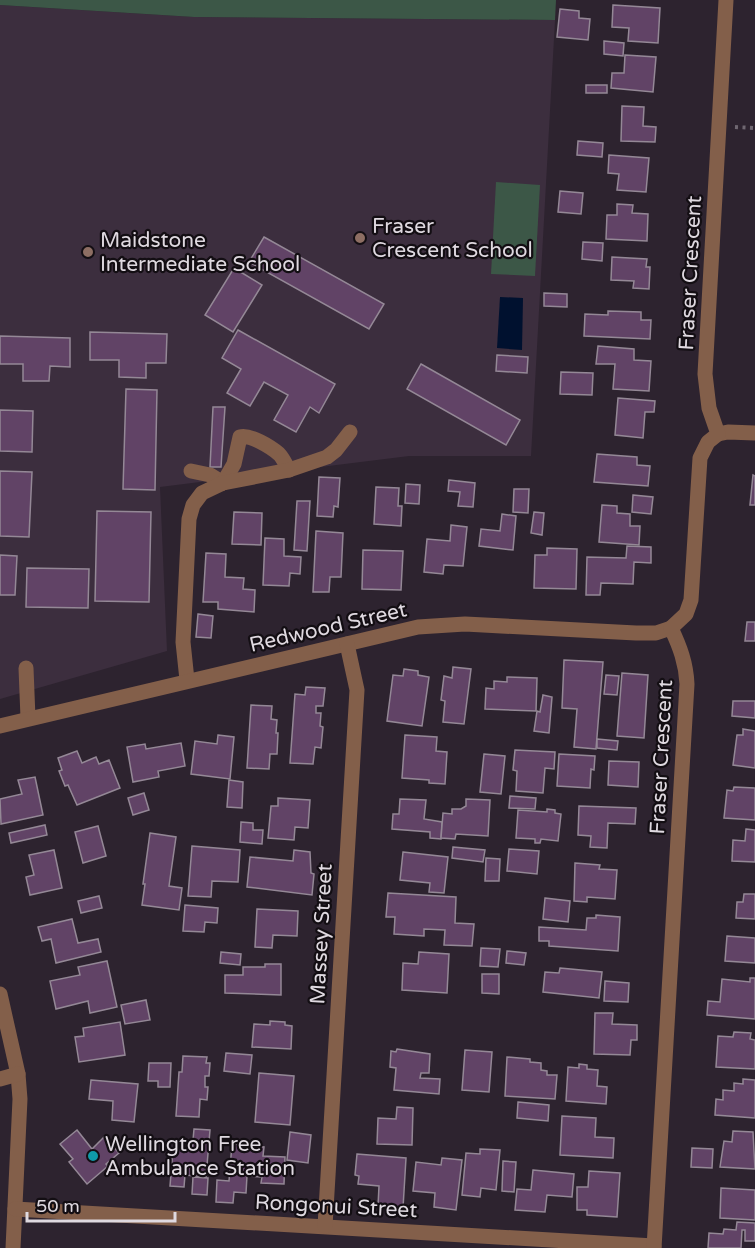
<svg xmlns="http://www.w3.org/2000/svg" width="755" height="1248" font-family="'Varela Round',sans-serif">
  <rect width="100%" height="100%" fill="#2d232f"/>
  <polygon fill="#3c2e3e" points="0,5 194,17 555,20 531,456 409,456 160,487 167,651 0,699"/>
  <g fill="#3c5747">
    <polygon points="0,0 556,0 555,20 194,17 0,5"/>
    <polygon points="496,182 540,185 535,276 491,274"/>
  </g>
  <polygon fill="#00112f" points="500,297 523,298 522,350 497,348"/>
  <g fill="#614366" stroke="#948896" stroke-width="1.5">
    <polygon points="613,5 660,8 658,43 628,41 629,28 612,27"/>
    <polygon points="560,9 579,11 579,18 590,19 588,40 557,37"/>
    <polygon points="604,41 624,43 623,56 604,54"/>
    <polygon points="625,55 656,57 653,92 611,88 612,73 624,73"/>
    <rect x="586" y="85" width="21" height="8"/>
    <polygon points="622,106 644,107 643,126 656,127 655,142 621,141"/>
    <polygon points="578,141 603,143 602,157 577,155"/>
    <polygon points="609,155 649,158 646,192 617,190 619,174 608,173"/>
    <polygon points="560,191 583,193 581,214 558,212"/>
    <polygon points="617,204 633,205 632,213 648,214 647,241 606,239 607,215 617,215"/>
    <polygon points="264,237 384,304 369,329 249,262"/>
    <polygon points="583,242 603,243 602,261 582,259"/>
    <polygon points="612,257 647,259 646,267 650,267 649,289 633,288 634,281 611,280"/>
    <polygon points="234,268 262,285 233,332 205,315"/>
    <polygon points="544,293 567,294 567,307 544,306"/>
    <polygon points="608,311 641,312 641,320 651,320 650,339 584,336 585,314 608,315"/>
    <polygon points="238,330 335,384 319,413 310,407 296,432 274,420 288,395 264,382 250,406 227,393 241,369 222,358"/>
    <polygon points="90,332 167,334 166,363 146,363 146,378 119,377 119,360 90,360"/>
    <polygon points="0,336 70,338 70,367 50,366 49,381 23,381 23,364 0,364"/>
    <polygon points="598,346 634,349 634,360 651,361 649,391 613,389 615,364 596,364"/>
    <polygon points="497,355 528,357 527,373 496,371"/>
    <polygon points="421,364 520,420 506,445 407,389"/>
    <polygon points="561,372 593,373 592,395 560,394"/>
    <polygon points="126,389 157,390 155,490 123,489"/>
    <polygon points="618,398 655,401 654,412 645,412 643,438 615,435"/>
    <polygon points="213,407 225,407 221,467 210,467"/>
    <polygon points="0,410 33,411 32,452 0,451"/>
    <polygon points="597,454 637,457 637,465 650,466 648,486 594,482"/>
    <polygon points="0,471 32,472 29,537 0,536"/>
    <polygon points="753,475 755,476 755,505 750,505"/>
    <polygon points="319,477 340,478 338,507 334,506 333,517 317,516"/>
    <polygon points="449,480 475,483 473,507 458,506 460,492 448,491"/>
    <polygon points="406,484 420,485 419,504 405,503"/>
    <polygon points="376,487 399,488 398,506 402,506 401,526 374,524"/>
    <polygon points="514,489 529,489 528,513 513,512"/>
    <polygon points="633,495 653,497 651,514 632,512"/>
    <polygon points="297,501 310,501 307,551 294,550"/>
    <polygon points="602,505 617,506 617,513 630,514 630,526 640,526 639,545 599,542"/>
    <polygon points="97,511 151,512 149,602 95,601"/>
    <polygon points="234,512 262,513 261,545 232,544"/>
    <polygon points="534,512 544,513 542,535 531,533"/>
    <polygon points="502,514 516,516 513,550 479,546 481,529 500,531"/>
    <polygon points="451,525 467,527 463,566 444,565 443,574 424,572 427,539 450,541"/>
    <polygon points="316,531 343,533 341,577 330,577 329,592 313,592"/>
    <polygon points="265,538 284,539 284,556 301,557 300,574 290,573 289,586 263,585"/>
    <polygon points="627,546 651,547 651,563 634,562 633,584 601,583 600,595 586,595 587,557 626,558"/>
    <polygon points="547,548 577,549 576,589 534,588 535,555 547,555"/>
    <polygon points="363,550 403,551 401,590 362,589"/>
    <polygon points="206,553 226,554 225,577 244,578 243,589 255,590 254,612 218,609 218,602 203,602"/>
    <polygon points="0,555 17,556 15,595 0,595"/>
    <polygon points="27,568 89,569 88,608 26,607"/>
    <polygon points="198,614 213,616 211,638 196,637"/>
    <polygon points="747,622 755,622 755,641 745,641"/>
    <polygon points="564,660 603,662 596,749 574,747 577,709 562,708"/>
    <polygon points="453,667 471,669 464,724 443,722 445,701 441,700 444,676 452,678"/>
    <polygon points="404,669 418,671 418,675 429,677 422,726 387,721 393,675 403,676"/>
    <polygon points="622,673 648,675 644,738 617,736"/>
    <polygon points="606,675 619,676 617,695 604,694"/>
    <polygon points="507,677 537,678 536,711 485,709 486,688 494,689 494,681 507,682"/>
    <polygon points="306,687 325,688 323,706 316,706 316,713 321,713 320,726 323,727 321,748 315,747 313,764 290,763 295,694 305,695"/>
    <polygon points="543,695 552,697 549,733 534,731 537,711 540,712"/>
    <polygon points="733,701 755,701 755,718 732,716"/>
    <polygon points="251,705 272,706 271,719 277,720 276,733 278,733 277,754 270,754 269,769 247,768"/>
    <polygon points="743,729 755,731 755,768 733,765 737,735 743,735"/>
    <polygon points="218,735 234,737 230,779 191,774 195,741 217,744"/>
    <polygon points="405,735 437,737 436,751 447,752 445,784 429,783 429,780 402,778"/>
    <polygon points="597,739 618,741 617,750 597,748"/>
    <polygon points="181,743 185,766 158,771 159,777 133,782 127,747 145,744 146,749"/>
    <polygon points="515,750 555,752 554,769 545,768 543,793 516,791 517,771 513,770"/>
    <polygon points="77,751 82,763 96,757 99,764 109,760 120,788 77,805 68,785 65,786 59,771 62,770 58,758"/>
    <polygon points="484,754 505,756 501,794 480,792"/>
    <polygon points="559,754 595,756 594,770 591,769 590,788 557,786"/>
    <polygon points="609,761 639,762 638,787 608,785"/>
    <polygon points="35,777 43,815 1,824 0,799 22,794 18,780"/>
    <polygon points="229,780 243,782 242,808 227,807"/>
    <polygon points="734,787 755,788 755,820 724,818 727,790 733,791"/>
    <polygon points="144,793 149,810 133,815 128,798"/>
    <polygon points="510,796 536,798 535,809 509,808"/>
    <polygon points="278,798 310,800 308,828 295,827 294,840 268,838 271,806 278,806"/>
    <polygon points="400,799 426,800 424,819 442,822 441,839 430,838 430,832 392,829 393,814 399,814"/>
    <polygon points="466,799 490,800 488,836 456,834 455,839 441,838 443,813 452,814 452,809 461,809 466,806"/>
    <polygon points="579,806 636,808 635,824 608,823 607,848 590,847 591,836 578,835"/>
    <polygon points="547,809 555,810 555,813 561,814 558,841 541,839 540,843 535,843 535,839 516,838 518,810 547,812"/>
    <polygon points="241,822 253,823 253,830 263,830 262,844 240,842"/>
    <polygon points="45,825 47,835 11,843 9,833"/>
    <polygon points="98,826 106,856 83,863 75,832"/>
    <polygon points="746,829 755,830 755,862 732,861 733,840 745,841"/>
    <polygon points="150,833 176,837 169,886 182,888 179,910 142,905 145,884 143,884"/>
    <polygon points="192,846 240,850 238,882 212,881 211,897 188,896"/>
    <polygon points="453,847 485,850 483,862 452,858"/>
    <polygon points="509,849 539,851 537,874 507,871"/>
    <polygon points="54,850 62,888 30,895 26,877 34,875 29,855"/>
    <polygon points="294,850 310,852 311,873 314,874 312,895 247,887 250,857 293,861"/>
    <polygon points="403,852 448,857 444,893 429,892 430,883 400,880"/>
    <polygon points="486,858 500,859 499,881 485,881"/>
    <polygon points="575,863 600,865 599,869 617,870 615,899 587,897 587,902 574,901"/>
    <polygon points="388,893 456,897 455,923 474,924 472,946 444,945 445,930 424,929 424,936 394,934 395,917 386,917"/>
    <polygon points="744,894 755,894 755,919 736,918 737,902 743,902"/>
    <polygon points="99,896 102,908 81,913 78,901"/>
    <polygon points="545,898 570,901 568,922 543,919"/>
    <polygon points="185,905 218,908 217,923 205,922 204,932 183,931"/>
    <polygon points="257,909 298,911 297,936 273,935 272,948 255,947"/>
    <polygon points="596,915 620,917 618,951 549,946 549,941 539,941 539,927 586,930 587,918 596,918"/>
    <polygon points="72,919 78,943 98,939 101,952 56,963 51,939 42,941 38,927"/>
    <polygon points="727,936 755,938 755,963 725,961"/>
    <polygon points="481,948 500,949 498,967 480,966"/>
    <polygon points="507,951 526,953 524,965 506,963"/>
    <polygon points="221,952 241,954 240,965 220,963"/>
    <polygon points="419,952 449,954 447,993 402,990 403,963 418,964"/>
    <polygon points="107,961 117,1007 90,1013 88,1001 56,1009 50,981 80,975 78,967"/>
    <polygon points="265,964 281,964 281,995 225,993 225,975 243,975 243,967 265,967"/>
    <polygon points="560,968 602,972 599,998 543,992 545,972 559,973"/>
    <polygon points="482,974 499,974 499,994 482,993"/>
    <polygon points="750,978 755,978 755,1019 707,1015 708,1001 720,1002 722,979 750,982"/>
    <polygon points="605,981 629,983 628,1002 604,1001"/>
    <polygon points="146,1000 150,1020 125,1024 121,1005"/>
    <polygon points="595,1013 613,1013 612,1024 637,1025 637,1040 631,1040 630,1055 594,1054"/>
    <polygon points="270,1021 285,1022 285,1025 292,1026 291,1049 252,1047 254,1024 270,1025"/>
    <polygon points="120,1022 125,1055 79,1062 75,1037 84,1036 83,1028"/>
    <polygon points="734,1032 751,1033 750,1039 755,1040 755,1069 716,1067 718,1036 733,1037"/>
    <polygon points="397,1049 430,1054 429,1073 421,1073 420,1078 440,1079 439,1094 394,1090 396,1068 390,1067 391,1051 396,1052"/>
    <polygon points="465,1050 492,1052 489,1092 462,1090"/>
    <polygon points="226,1053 252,1055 250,1074 224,1071"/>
    <polygon points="183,1056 207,1057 206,1063 210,1063 209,1076 205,1076 205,1087 208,1087 207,1100 200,1099 199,1117 176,1116 179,1072 182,1072"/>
    <polygon points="507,1057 530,1059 530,1062 541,1063 541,1070 547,1071 547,1075 557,1075 555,1099 505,1096"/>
    <polygon points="149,1063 171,1063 170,1087 158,1087 158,1081 148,1081"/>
    <polygon points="579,1064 587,1065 587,1069 598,1070 597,1086 607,1087 606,1104 566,1101 568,1067 579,1068"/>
    <polygon points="259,1073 294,1076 290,1125 255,1122"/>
    <polygon points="743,1079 755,1080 755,1118 715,1115 716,1099 723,1100 723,1090 734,1091 734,1083 743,1084"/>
    <polygon points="91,1080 138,1084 134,1122 112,1120 113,1101 89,1099"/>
    <polygon points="518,1102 549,1105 548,1121 517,1118"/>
    <polygon points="397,1107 413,1108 412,1145 377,1144 378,1118 396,1119"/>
    <polygon points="562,1116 596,1118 595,1137 614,1138 613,1158 560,1155"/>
    <polygon points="194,1129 210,1130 206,1177 185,1175 184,1187 170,1186 173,1149 192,1151"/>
    <polygon points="77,1130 92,1149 104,1137 119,1153 106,1164 108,1166 87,1184 69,1162 73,1159 60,1144"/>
    <polygon points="733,1131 753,1132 755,1169 720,1167 724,1141 732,1142"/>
    <polygon points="290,1132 311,1135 308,1163 287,1160"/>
    <polygon points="232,1144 264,1147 263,1156 285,1157 284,1184 261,1183 262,1177 247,1176 246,1193 234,1192 233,1203 216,1202 217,1180 229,1181"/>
    <polygon points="692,1148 713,1149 712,1168 691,1167"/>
    <polygon points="480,1149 500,1150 496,1190 481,1188 480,1197 462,1195 466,1153 480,1154"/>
    <polygon points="357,1154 406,1158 403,1208 378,1206 379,1186 358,1184 359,1176 355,1175"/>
    <polygon points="442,1158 462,1160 456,1210 434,1207 435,1193 413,1191 416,1162 441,1165"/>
    <polygon points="503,1161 516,1162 514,1192 502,1191"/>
    <polygon points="533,1170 574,1174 572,1197 547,1195 545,1212 515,1210 517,1189 531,1190"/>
    <polygon points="589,1171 620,1173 617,1217 587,1215 587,1210 577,1210 577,1187 588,1187"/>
    <polygon points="193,1177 208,1178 207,1195 192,1194"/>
    <polygon points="721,1188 755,1190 755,1220 720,1218"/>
    <polygon points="737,1222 755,1223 755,1241 745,1241 745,1230 742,1230 741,1248 708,1248 709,1233 723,1234 724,1229 736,1230"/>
  </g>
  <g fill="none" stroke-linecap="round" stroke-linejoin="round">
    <polyline stroke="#6f6771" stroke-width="4" stroke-dasharray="3 4.5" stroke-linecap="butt" points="735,127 755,128"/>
    <g stroke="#835f4a" stroke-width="15">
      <polyline points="718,434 728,432 755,433"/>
      <polyline points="191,471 210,475 223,483"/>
      <path d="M223 483 234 464 240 437C250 434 271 447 279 454 283 458 286 465 289 470"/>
      <polyline points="26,668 28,718"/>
      <polyline points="187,680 183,642 189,519 193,505 202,493 223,483 289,470 327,457 336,450 350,432"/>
      <polyline points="0,726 418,627 465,624 636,633 656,633 671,628"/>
      <polyline points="0,994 18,1074 20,1099 13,1248"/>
      <polyline points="0,1079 18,1074"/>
      <polyline points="15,1209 654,1246"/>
      <polyline points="325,1226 357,690 347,644"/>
      <path d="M654 1248 687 684C686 663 680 647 671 628L686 614 691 600 700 458 708 442 718 434 709 408 705 374 726 0"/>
    </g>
  </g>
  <g fill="#8d6e63" stroke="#130e13" stroke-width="2">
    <circle cx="360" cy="238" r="6"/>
    <circle cx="88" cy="252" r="6"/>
  </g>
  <circle fill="#0f9aa8" stroke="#130e13" stroke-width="2" cx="93" cy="1156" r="6"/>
  <g text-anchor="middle" stroke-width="4.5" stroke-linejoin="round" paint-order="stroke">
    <g font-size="21" fill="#dfd9e0" stroke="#130e13" text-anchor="start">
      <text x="372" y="233">Fraser<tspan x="372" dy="24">Crescent School</tspan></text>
      <text x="100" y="247">Maidstone<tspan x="100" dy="24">Intermediate School</tspan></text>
      <text x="105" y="1151">Wellington Free<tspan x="105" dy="24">Ambulance Station</tspan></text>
    </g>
    <g font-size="21" fill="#dfd9e0" stroke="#130e13">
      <text transform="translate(690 273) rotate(-87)" y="7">Fraser Crescent</text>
      <text transform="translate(328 627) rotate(-13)" y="7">Redwood Street</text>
      <text transform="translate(661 757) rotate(-87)" y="7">Fraser Crescent</text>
      <text transform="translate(321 934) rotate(-87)" y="7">Massey Street</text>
      <text transform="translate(336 1206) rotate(3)" y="7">Rongonui Street</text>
    </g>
  </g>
  <path d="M27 1212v9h148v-9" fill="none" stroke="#dfd9e0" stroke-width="3"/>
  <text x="36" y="1212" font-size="18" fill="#dfd9e0" stroke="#130e13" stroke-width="4.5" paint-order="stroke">50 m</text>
</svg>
